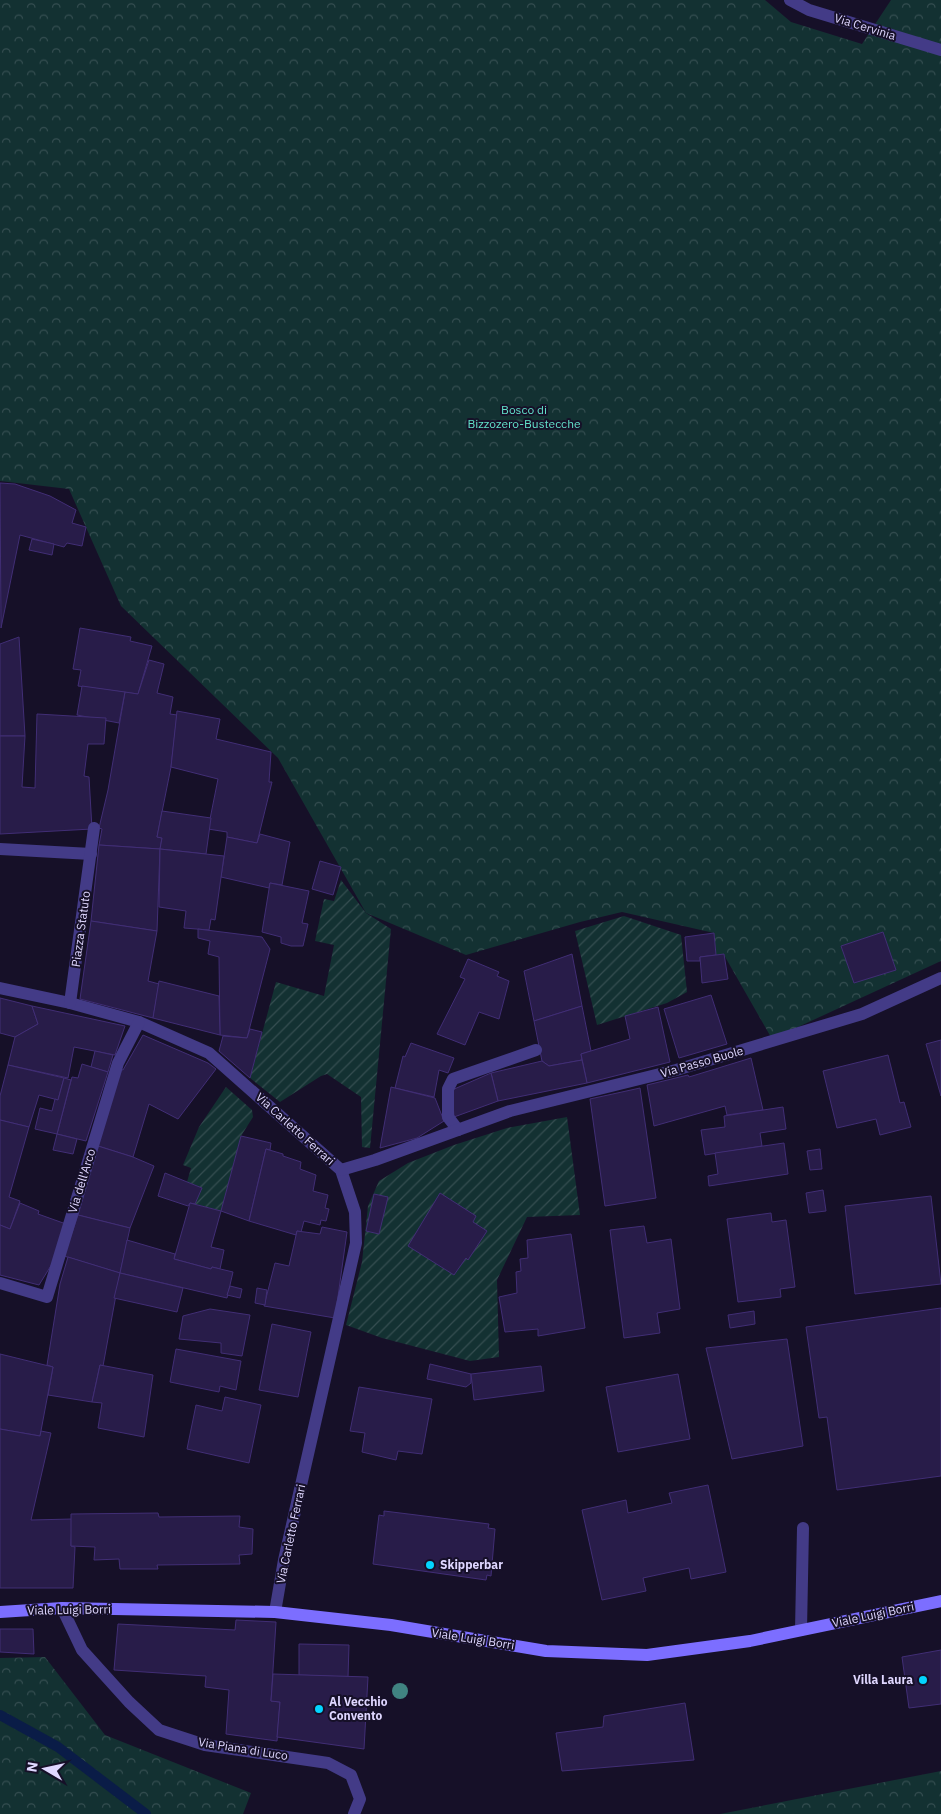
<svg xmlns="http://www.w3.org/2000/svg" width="941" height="1814" font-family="'IBM Plex Sans',sans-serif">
  <defs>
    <pattern id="forest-crowns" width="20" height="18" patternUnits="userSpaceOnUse" patternTransform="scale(1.25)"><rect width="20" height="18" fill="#133132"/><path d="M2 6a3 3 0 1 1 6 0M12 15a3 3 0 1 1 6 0" fill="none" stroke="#354e51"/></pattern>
    <pattern id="garden-furrows" width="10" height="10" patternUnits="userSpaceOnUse" patternTransform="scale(1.25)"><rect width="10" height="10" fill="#133132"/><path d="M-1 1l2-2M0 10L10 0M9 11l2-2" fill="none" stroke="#354e51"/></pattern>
  </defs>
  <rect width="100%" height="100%" fill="#161028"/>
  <g fill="url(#forest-crowns)">
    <polygon points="0,0 765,0 791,22 862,44 891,0 941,0 941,961 772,1039 724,955 716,955 714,933 622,912 580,922 466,955 366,913 278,758 121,606 69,489 0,481"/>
    <polygon points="45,1657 105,1735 251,1793 243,1814 0,1814 0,1658"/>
    <polygon points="941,1771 941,1814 720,1814"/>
  </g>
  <g fill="url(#garden-furrows)">
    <polygon points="341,880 366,913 391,929 370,1148 362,1147 361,1097 327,1074 321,1076 280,1102 250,1078 276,982 324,996 334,945 315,941 324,899 334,901"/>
    <polygon points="624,916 681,935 687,992 667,1003 597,1025 575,931"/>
    <polygon points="226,1087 252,1110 253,1117 241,1136 221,1211 195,1204 202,1188 187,1182 191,1168 183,1165 199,1127"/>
    <polygon points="567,1117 580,1215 527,1217 497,1280 499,1357 470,1361 382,1338 346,1325 362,1262 368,1206 379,1181 408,1163 454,1145 507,1128"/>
  </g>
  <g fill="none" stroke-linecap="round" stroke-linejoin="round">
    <polyline stroke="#0a1c47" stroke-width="10" points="0,1715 58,1747 146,1814"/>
  </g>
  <g fill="#281c49" stroke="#412e75">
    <polygon points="0,483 15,484 50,496 76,510 72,523 86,527 82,546 67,543 64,547 20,535 1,628"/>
    <polygon points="32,539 54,544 52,555 29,550"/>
    <polygon points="80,628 131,637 130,641 152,646 138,694 78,686 81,670 73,669"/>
    <polygon points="19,637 25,736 0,736 0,644"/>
    <polygon points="149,660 164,664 157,693 173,697 170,714 177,715 171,767 157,837 162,838 160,849 99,845 102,829 99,828 108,790 125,692 138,694"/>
    <polygon points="82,686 125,692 119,723 77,715"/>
    <polygon points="177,711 220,719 216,739 271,752 269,782 272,782 257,843 227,837 227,832 208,829 218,779 171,767"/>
    <polygon points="37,714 106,718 104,744 88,744 84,776 89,777 92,829 0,834 0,736 25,736 22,787 35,788"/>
    <polygon points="162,811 211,818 206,854 160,849 162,838 157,837"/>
    <polygon points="260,834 290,842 282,885 270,883 269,888 221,877 227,837 257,843"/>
    <polygon points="99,845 160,849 157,931 91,921"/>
    <polygon points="160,849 224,856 215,920 211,919 209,930 184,928 186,911 159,907"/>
    <polygon points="320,861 341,867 333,895 312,889"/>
    <polygon points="270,883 309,891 302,923 308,924 303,946 291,946 281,943 281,937 262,932"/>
    <polygon points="91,921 157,931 148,981 159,984 153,1018 80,999"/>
    <polygon points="198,929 262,937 270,949 247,1038 220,1035 219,957 208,954 210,941 198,938"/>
    <polygon points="883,932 896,970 854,983 841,946"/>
    <polygon points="714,933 716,955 700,957 700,961 687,961 685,937"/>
    <polygon points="572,954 582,1006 534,1021 524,971"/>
    <polygon points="724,954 728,979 702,983 700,957"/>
    <polygon points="468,959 499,972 497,976 509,981 499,1019 479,1012 465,1045 437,1034 465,979 460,977"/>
    <polygon points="159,981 219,996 220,1035 153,1018"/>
    <polygon points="711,995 727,1044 679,1058 664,1009"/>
    <polygon points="0,998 32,1006 38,1024 15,1037 0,1033"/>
    <polygon points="32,1006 125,1026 115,1055 74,1047 68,1078 8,1065 15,1037 38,1024"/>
    <polygon points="582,1006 591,1051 581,1054 582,1060 549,1066 542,1061 534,1021"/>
    <polygon points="658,1007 670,1062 587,1083 581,1054 630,1039 625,1016"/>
    <polygon points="250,1029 262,1032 250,1078 219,1051 223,1036 247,1038"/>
    <polygon points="143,1035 208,1063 216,1069 178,1119 149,1104 133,1157 98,1146 119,1069 123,1070"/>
    <polygon points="941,1040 941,1096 926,1044"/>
    <polygon points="411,1043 454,1058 448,1073 439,1070 434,1097 395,1088 403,1056 405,1057"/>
    <polygon points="95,1051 113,1055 108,1072 91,1067"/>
    <polygon points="888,1055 900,1103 904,1102 911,1127 880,1135 876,1119 837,1128 823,1071"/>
    <polygon points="751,1058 763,1110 727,1115 725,1106 654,1126 647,1085 688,1075 689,1077"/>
    <polygon points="582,1060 587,1083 498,1101 491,1073 542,1061 549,1066"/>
    <polygon points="82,1064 108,1072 86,1141 57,1134 72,1077 78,1078"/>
    <polygon points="8,1065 64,1078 58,1100 39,1095 29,1127 0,1120 0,1096"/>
    <polygon points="491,1073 498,1101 454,1117 452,1090"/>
    <polygon points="64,1078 71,1080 57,1134 35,1129 40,1108 52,1111 55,1099 58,1100"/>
    <polygon points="391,1087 435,1098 444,1121 417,1138 380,1148"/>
    <polygon points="640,1088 656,1198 605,1206 590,1099"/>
    <polygon points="783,1107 786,1129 760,1133 762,1146 705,1155 701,1130 725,1127 724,1116"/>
    <polygon points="0,1120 29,1127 9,1197 20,1201 10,1229 0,1225"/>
    <polygon points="57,1134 77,1139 73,1154 53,1150"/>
    <polygon points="241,1136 271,1143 270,1150 266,1149 249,1221 221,1211"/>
    <polygon points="784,1143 788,1174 709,1186 708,1176 718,1174 715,1153"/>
    <polygon points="98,1146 133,1157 154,1166 130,1228 78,1215"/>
    <polygon points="266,1149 283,1154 283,1156 301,1162 300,1169 316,1175 313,1191 328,1195 325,1208 329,1209 326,1221 321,1220 320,1225 304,1221 301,1232 297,1231 296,1235 249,1221"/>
    <polygon points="820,1149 822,1169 810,1170 807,1151"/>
    <polygon points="165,1173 202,1188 195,1204 190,1203 188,1206 158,1196"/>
    <polygon points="823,1190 826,1211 809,1213 806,1193"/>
    <polygon points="440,1193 476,1216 473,1222 487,1231 468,1260 466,1258 454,1275 408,1246"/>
    <polygon points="374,1194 388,1197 379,1234 366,1231"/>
    <polygon points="931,1196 941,1284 855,1294 845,1206"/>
    <polygon points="20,1203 39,1211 38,1214 66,1224 60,1251 39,1285 0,1275 0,1225 10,1229"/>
    <polygon points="190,1203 221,1211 211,1247 224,1250 220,1269 212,1267 211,1269 174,1259"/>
    <polygon points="771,1213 772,1222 786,1220 795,1287 780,1289 781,1297 738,1302 727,1219"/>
    <polygon points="78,1215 130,1228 120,1273 64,1256"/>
    <polygon points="644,1226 647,1243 671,1239 680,1309 657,1313 660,1333 624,1338 610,1230"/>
    <polygon points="322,1227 347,1232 335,1318 264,1306 275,1263 289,1266 297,1231 320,1234"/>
    <polygon points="571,1234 585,1328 538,1336 538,1329 505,1332 499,1297 517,1293 516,1272 521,1271 520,1259 528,1258 527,1240"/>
    <polygon points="127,1240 175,1254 174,1259 211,1269 212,1267 233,1272 227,1298 120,1273"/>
    <polygon points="68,1257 120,1273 103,1366 100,1365 92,1402 48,1395 53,1367 47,1365 60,1284"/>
    <polygon points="120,1273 183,1288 177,1312 114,1298"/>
    <polygon points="230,1286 242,1289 240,1298 227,1295"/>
    <polygon points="257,1288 267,1290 265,1305 255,1303"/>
    <polygon points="941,1308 941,1476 837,1490 827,1417 819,1418 806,1327"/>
    <polygon points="210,1309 250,1315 242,1356 221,1353 221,1343 179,1339 183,1316"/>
    <polygon points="754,1311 755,1324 730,1328 728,1315"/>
    <polygon points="272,1324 311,1332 298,1397 259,1390"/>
    <polygon points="787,1339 803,1446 732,1459 706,1348"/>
    <polygon points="176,1349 241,1361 236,1390 220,1386 219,1392 170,1382"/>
    <polygon points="0,1354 53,1367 40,1436 0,1429"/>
    <polygon points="430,1364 471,1374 471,1383 466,1387 427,1379"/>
    <polygon points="100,1365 153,1375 144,1437 98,1428 102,1403 92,1402"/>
    <polygon points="541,1366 544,1391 474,1400 471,1374"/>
    <polygon points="678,1374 690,1439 618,1452 606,1387"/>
    <polygon points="359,1387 432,1399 422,1454 398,1451 396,1460 362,1452 365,1433 350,1431"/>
    <polygon points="225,1397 261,1405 249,1463 187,1449 196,1405 222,1411"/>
    <polygon points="0,1429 40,1436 41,1431 51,1433 31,1520 72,1519 71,1546 75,1547 73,1588 0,1588"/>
    <polygon points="708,1485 726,1572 691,1579 689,1568 643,1578 646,1591 602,1600 582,1510 626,1500 628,1513 672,1503 669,1493"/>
    <polygon points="384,1511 489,1524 488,1528 495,1529 491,1576 487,1575 486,1580 373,1564 379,1515 384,1516"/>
    <polygon points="158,1513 159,1517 240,1516 239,1527 253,1529 252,1554 239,1555 240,1564 157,1565 158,1569 120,1569 119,1559 94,1560 95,1547 71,1546 71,1514"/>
    <polygon points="236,1620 276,1622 271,1701 280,1702 277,1741 226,1734 229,1690 205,1687 206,1676 114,1670 118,1624 235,1630"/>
    <polygon points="0,1629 33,1629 34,1654 0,1652"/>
    <polygon points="299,1644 349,1645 348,1677 299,1675"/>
    <polygon points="941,1650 941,1704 909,1708 902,1657"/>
    <polygon points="273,1674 368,1677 364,1749 277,1737 280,1702 271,1701"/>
    <polygon points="685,1703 694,1760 562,1771 556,1733 603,1727 604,1716"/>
  </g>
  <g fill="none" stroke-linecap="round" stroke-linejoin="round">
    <g stroke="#433b87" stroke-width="12">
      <polyline points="458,1130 448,1117 448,1089 453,1079 536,1050"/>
      <polyline points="801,1630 803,1528"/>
    </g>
    <g stroke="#433b87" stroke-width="12">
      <polyline points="790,0 809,10 941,50"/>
      <polyline points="0,849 91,854"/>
      <polyline points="0,988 70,1003 139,1022 209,1053 341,1170 355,1212 356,1243 284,1560 275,1612"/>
      <polyline points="70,1003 94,828"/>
      <polyline points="341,1170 375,1160 510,1111 676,1070 862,1014 941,978"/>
      <polyline points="0,1283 47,1297 118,1063 139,1022"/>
      <polyline points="62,1608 82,1650 129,1702 159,1730 205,1745 328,1763 351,1775 360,1799 354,1814"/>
    </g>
    <polyline stroke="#7c6eff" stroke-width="12" points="0,1612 62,1608 275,1612 391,1625 546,1651 647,1655 750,1641 941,1601"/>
  </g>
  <circle fill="#408381" cx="400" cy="1691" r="8"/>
  <g fill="#03d4ff" stroke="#161028" stroke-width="2">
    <circle cx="430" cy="1565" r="5"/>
    <circle cx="923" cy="1680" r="5"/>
    <circle cx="319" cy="1709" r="5"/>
  </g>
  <g text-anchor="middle" stroke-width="4" stroke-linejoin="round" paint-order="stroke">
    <g font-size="12" fill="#dfd7ff" stroke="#161028">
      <text transform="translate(865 27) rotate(17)" y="4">Via Cervinia</text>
      <text transform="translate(81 929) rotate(-82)" y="4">Piazza Statuto</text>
      <text transform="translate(702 1062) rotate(-16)" y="4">Via Passo Buole</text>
      <text transform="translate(295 1129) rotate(42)" y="4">Via Carletto Ferrari</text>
      <text transform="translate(82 1181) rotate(-73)" y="4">Via dell'Arco</text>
      <text transform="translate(291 1534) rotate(-78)" y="4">Via Carletto Ferrari</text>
      <text transform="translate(69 1610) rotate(-1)" y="4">Viale Luigi Borri</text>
      <text transform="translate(873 1615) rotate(-12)" y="4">Viale Luigi Borri</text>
      <text transform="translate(473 1639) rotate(9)" y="4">Viale Luigi Borri</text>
      <text transform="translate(243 1749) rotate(9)" y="4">Via Piana di Luco</text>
    </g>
    <g font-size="12" fill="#62e1ca" stroke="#161028">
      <text x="524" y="414">Bosco di<tspan x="524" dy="14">Bizzozero-Bustecche</tspan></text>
    </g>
    <g font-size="12" font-weight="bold" fill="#dfd7ff" stroke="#161028" text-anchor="start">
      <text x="440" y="1569">Skipperbar</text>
      <text x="913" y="1684" text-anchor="end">Villa Laura</text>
      <text x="329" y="1706">Al Vecchio<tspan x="329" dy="14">Convento</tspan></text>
    </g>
  </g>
  <g transform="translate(45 1769) rotate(279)" stroke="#161028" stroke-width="4" paint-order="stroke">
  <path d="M0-4L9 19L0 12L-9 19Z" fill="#dfd7ff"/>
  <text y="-8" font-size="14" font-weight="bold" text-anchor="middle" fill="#dfd7ff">N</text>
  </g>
</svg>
